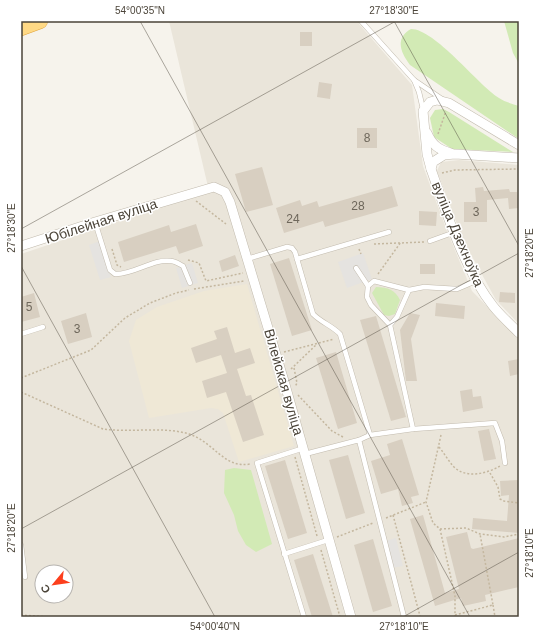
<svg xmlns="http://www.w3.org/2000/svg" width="540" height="638" font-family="Arial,sans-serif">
  <rect width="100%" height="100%" fill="#f6f3ec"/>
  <g fill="#eae5da" fill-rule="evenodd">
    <path d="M169 21H362L359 24 412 85 423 166 447 231 472 291 519 339V617H21V254L209 191ZM42 572H66V596H42Z"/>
    <polygon points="459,160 519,165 519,324 496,300 463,240 437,171 441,162"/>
  </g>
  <polygon fill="#efe8d6" points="247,284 294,446 239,462 223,413 218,409 211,408 149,418 129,341 136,320 157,307 204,291"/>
  <g fill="#d2eab5">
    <polygon points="504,21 519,21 519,64 513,53"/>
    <path d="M411 29C435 29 477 84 499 98 505 102 513 104 519 106V139L410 65C400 52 395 38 411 29Z"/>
    <polygon points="443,109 449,112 513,152 452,149 434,137 430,118 435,110"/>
    <path d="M376 287C388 287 395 290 400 300L395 314 389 316 384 315 372 293Z"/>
    <polygon points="234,468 251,470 272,544 256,552 246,545 238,531 234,515 224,493 225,470"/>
  </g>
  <g fill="#e5e3e0">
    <polygon points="100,241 111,277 100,280 89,245"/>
    <polygon points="363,253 372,279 347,288 338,262"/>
    <polygon points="192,263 198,283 182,288 176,268"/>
    <polygon points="396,538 403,566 392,568 385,541"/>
  </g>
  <g fill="#d8cfc1">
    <rect x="300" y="32" width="12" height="14"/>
    <polygon points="319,82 332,84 330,99 317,97"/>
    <rect x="357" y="128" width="20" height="20"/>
    <polygon points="262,167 273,205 246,212 235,174"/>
    <polygon points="392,186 398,206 325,227 323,221 284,233 276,208 300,200 302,206 317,201 319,207"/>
    <polygon points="483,187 484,191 509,189 510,192 517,192 519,208 509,209 508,198 487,200 487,222 464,222 464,202 476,202 475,188"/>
    <polygon points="419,211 437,212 436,226 419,225"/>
    <polygon points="196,224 203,246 179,254 176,246 124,262 118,242 169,225 171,232"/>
    <polygon points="235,255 239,266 222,272 219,261"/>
    <polygon points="289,258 312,330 292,336 270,264"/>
    <rect x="420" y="264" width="15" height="10"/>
    <polygon points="500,292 515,293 515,303 499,302"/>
    <polygon points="34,293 40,317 21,322 21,297"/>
    <polygon points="436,303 465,306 464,319 435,316"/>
    <polygon points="86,313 92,337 68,344 61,321"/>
    <polygon points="410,313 420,315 411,339 417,381 406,381 400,330"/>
    <polygon points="376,316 406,417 391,421 360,320"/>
    <polygon points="227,327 235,353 250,348 255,363 237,369 246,396 251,395 264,435 243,442 226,392 207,398 202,381 227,373 221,355 196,363 191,348 217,339 214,331"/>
    <polygon points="336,352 357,423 338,429 316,358"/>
    <polygon points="519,359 519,374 510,376 508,361"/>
    <polygon points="472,389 473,397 481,396 483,408 463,412 460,391"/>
    <polygon points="489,429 496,459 484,461 478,431"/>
    <polygon points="402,439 419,495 411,497 413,503 402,506 398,489 381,494 371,461 390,455 387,444"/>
    <polygon points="348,455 365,513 346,519 329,460"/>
    <polygon points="285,460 307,533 288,539 265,466"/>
    <polygon points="519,480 519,533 472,529 473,518 507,521 509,495 501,496 500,481"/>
    <polygon points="423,515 445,593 459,589 446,537 467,532 471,548 473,549 519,538 519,587 485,595 486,601 463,606 461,598 435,606 410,519"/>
    <polygon points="373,539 392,606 373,612 354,545"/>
    <polygon points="313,554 333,617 312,617 294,560"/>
  </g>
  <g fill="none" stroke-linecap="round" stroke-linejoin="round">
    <g stroke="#c2bbae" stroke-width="5.5">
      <g id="service">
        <polyline points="361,21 414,80 442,99"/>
        <polyline points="414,80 419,92 423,109"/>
        <path d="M95 222 110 270 115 274C133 275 154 258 171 261 175 261 179 264 183 266L190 283"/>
        <polyline points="430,241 455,232"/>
        <path d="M247 259 287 247 292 248 295 252 313 314C322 323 331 325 340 334L370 435 359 440"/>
        <polyline points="297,259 389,232"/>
        <polyline points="356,268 368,286"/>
        <polyline points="409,290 424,287 457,289 476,281"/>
        <polyline points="390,325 397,317 409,290 374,281 368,286 367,297 371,305 390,325 413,429"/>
        <polyline points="21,334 43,327"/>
        <polyline points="370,435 413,429 495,423 502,441 505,463"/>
        <polyline points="304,448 257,463 304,617"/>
        <polyline points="305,454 359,440 404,617"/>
        <polyline points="21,545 25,577"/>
        <polyline points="284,554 328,540"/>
      </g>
    </g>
    <g stroke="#c2bbae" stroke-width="10">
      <g id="minor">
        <path d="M427 133C432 145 439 150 451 153"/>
        <path d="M519 158 455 154 444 155 433 162 431 169C446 212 465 271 493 306 501 316 510 324 519 333"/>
        <polyline points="431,169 427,154 423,111 430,102 437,100 449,103 519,145"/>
        <polyline points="21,246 95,222 214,187 225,192 230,202 284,381 351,617"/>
      </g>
    </g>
    <g stroke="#e0a43c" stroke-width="16">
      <polyline id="trunk" points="21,28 40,21"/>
    </g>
    <g stroke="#c4b79f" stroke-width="1.5" stroke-dasharray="2 2" stroke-linecap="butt">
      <polyline points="438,134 446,111"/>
      <polyline points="442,173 455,170 519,169"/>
      <polyline points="196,201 226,224"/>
      <polyline points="374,244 424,242"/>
      <polyline points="112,249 117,265 121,267"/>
      <polyline points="359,249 361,254"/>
      <polyline points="188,260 199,263 206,281 243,273"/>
      <polyline points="378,274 401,242"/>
      <polyline points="194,289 244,281"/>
      <polyline points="284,352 334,339"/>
      <polyline points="294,368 297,383 295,387"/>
      <polyline points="291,369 317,344"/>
      <polyline points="21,378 91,350 125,318 150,303 176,293 189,290"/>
      <path d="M21 392 103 429C130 433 163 426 189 434 214 442 224 469 250 464"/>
      <polyline points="298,395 332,431 343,437"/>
      <polyline points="441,435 426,502 433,523 440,529 455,596 455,617"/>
      <path d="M439 447C444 453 448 460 453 466 465 479 486 474 500 466"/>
      <polyline points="295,457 317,536"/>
      <polyline points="490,473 498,487 500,499 504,501 519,503"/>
      <polyline points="393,515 420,616"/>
      <polyline points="386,518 426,502"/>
      <polyline points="440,529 466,528 480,534 504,537 519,534"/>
      <polyline points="337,537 373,523"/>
      <polyline points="321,550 340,617"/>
      <polyline points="493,605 495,617"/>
      <polyline points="21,615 49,617"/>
      <polyline points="455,615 493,605 480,534"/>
      <polyline points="414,617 434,617"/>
    </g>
    <use href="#service" stroke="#fff" stroke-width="4.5"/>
    <use href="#minor" stroke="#fff" stroke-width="9"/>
    <use href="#trunk" stroke="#ffd985" stroke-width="15"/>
  </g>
  <path fill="none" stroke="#4b4439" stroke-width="1" stroke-opacity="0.45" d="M140 21 470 617M394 21 519 246M21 229 396 21M21 266 215 617M21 529 519 253M403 617 519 552"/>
  <g text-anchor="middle" stroke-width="3" stroke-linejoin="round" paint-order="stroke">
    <g font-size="12" fill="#6e675b">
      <text x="367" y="142">8</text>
      <text x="358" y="210">28</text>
      <text x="476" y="216">3</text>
      <text x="293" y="223">24</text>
      <text x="29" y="311">5</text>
      <text x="77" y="333">3</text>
    </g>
    <g font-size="14" fill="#4b4439" stroke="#fff">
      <text transform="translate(101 221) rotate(-18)" y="5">Юбілейная вуліца</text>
      <text transform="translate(458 234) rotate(67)" y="5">вуліца Дзехноўка</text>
      <text transform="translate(284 382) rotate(74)" y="5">Вілейская вуліца</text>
    </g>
  </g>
  <rect width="540" height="638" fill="none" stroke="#ffffff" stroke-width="44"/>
  <g transform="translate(54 584) rotate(241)"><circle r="19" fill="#ffffff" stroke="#b7b4b0"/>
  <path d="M0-3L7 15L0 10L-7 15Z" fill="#fc3f1d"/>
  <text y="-6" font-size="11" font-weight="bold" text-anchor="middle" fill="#4b4439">С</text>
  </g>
  <rect x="22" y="22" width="496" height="594" fill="none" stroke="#4b4439" stroke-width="1.5"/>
  <g font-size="10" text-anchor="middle" fill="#4b4439">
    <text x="140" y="14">54°00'35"N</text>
    <text x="394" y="14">27°18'30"E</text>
    <text transform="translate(11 228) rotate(-90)" y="4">27°18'30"E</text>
    <text transform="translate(529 253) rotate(-90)" y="4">27°18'20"E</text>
    <text transform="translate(11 528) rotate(-90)" y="4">27°18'20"E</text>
    <text transform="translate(529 553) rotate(-90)" y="4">27°18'10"E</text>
    <text x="215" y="630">54°00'40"N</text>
    <text x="404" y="630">27°18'10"E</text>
  </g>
</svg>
